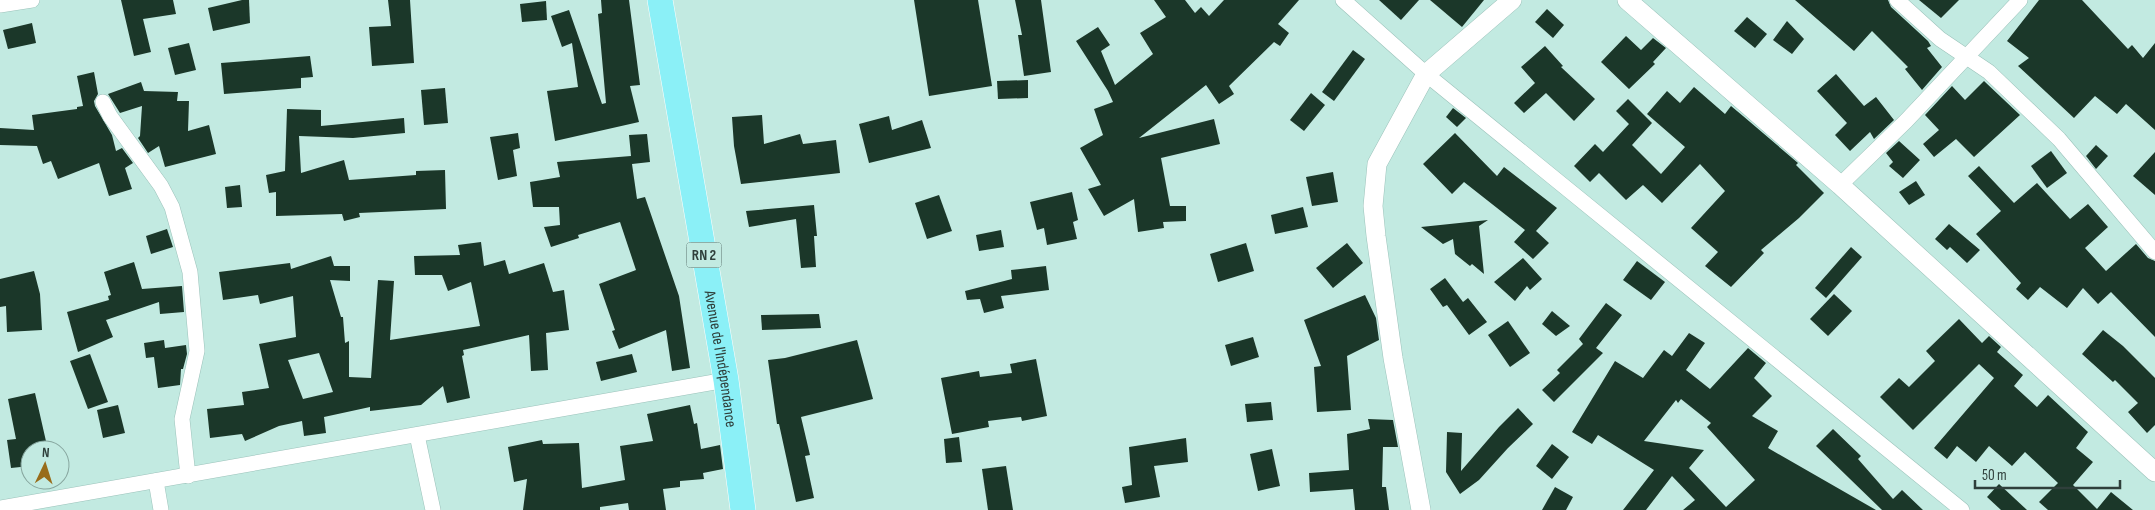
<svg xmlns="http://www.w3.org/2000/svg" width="2155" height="510" font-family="'Sofia Sans Condensed',sans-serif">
  <rect width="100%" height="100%" fill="#c2eae1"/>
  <g fill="#1b3729" fill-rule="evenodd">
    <polygon points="121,0 173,0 176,14 143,19 151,52 134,56"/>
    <polygon points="242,0 249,0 250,23 213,31 208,8"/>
    <polygon points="388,0 410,0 414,63 372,66 369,27 391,26"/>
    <polygon points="601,0 629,0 640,85 630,86 639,122 555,141 547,91 578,87 572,43 562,47 551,16 569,10 602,104 606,103 598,14 602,13"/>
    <polygon points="914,0 978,0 992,86 929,96"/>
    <polygon points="1015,0 1041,0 1051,72 1024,76 1018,35 1022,35"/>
    <polygon points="1154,0 1185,0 1195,13 1201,7 1209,16 1224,0 1299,0 1278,24 1289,33 1280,46 1274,42 1229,86 1234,94 1219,104 1206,85 1139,138 1214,119 1220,144 1161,158 1170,206 1186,206 1186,221 1163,222 1164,228 1138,232 1134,199 1104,216 1088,189 1101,185 1080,148 1103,135 1094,109 1113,102 1108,91 1076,41 1098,27 1110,45 1101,51 1115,85 1153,54 1140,33 1166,17"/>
    <polygon points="1379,0 1419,0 1401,20"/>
    <polygon points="1430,0 1484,0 1462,27"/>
    <polygon points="1795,0 1888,0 1891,7 1928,41 1931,46 1927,48 1942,67 1922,90 1905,69 1908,67 1872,31 1854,51"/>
    <polygon points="1919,0 1959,0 1941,18"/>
    <polygon points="2039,0 2082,0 2128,49 2132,45 2143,58 2155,43 2155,130 2126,104 2117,114 2095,96 2074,118 2018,66 2029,58 2007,41"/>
    <polygon points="546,1 547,20 522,22 520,4"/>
    <polygon points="1547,9 1564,25 1553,38 1535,22"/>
    <polygon points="1747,17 1767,34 1755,48 1734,31"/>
    <polygon points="1787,21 1804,39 1792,54 1773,40"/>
    <polygon points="32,23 36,43 8,49 3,30"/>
    <polygon points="1626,36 1641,50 1653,38 1666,48 1653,62 1655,64 1629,89 1601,62"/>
    <polygon points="189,43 196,70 175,75 168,48"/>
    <polygon points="1545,46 1563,66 1561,67 1595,99 1574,121 1546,93 1524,113 1514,103 1535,83 1521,67"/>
    <polygon points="1353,50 1365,59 1334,101 1322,92"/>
    <polygon points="310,56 313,77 301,78 301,88 224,94 221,63"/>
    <polygon points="94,72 98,94 94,101 95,106 112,135 116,151 122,148 133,163 125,168 132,189 109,196 99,163 58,179 51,161 43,164 37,146 0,145 0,128 34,130 32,115 77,109 77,107 83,106 77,76"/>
    <polygon points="1836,74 1864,106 1876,97 1894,120 1874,139 1870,132 1850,151 1835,135 1847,123 1817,91"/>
    <polygon points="1028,80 1028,98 998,99 997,81"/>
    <polygon points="1984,81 2020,115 1974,157 1956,139 1934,157 1923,144 1939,130 1925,115 1952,86 1965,100"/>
    <polygon points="141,82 144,91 178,92 177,101 189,101 188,131 209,125 216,154 165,167 159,146 148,153 138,138 140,136 142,106 120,113 108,94"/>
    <polygon points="1694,87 1725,114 1731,106 1743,116 1798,163 1796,165 1824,193 1799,218 1761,250 1764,253 1731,287 1705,266 1718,252 1691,228 1725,191 1700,164 1662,203 1643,185 1626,200 1599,173 1590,182 1574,166 1595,144 1603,152 1629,124 1616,111 1628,99 1652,123 1632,145 1661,174 1685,147 1647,114 1667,91 1680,103"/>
    <polygon points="445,88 448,123 424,125 421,90"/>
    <polygon points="1311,93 1325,105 1304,131 1290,120"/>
    <polygon points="1453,108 1466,118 1457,127 1446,117"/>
    <polygon points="287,109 321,110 321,126 404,118 405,133 353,138 299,136 301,173 344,160 349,180 416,175 416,171 445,170 446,209 359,213 360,217 344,221 342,214 276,216 276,192 269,193 266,175 285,171"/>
    <polygon points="762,115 764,144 800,134 803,144 836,140 840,173 741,184 734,146 732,117"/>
    <polygon points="889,116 892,130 922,120 931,148 869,163 859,124"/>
    <polygon points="518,133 520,148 513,150 517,176 498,180 490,137"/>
    <polygon points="1455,133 1497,176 1504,167 1557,208 1536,231 1549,243 1533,259 1514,242 1525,230 1464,182 1452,194 1423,164"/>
    <polygon points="647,134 650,162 632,164 637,199 645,197 679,296 690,368 672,371 666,330 619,349 612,331 615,330 599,284 636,270 620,222 578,235 579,238 551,247 544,227 560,225 559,207 533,207 530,182 560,177 557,162 631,156 629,135"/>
    <polygon points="1899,141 1920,160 1903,178 1889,166 1893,162 1886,153"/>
    <polygon points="2096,145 2108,156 2096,169 2086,156"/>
    <polygon points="2051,151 2067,173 2047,188 2031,166"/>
    <polygon points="2155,152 2155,195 2133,176"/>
    <polygon points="1979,166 2014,203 2037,183 2070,219 2088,204 2108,227 2085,248 2106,271 2136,244 2148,258 2155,261 2155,337 2111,292 2098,304 2083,288 2067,308 2040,287 2028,300 2016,289 2021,283 1976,234 2001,211 1968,176"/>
    <polygon points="1333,172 1338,202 1312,206 1306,177"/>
    <polygon points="1916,181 1925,195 1909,205 1899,192"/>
    <polygon points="240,185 242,207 227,208 225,187"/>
    <polygon points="1072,192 1078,220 1073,222 1077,239 1047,245 1044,228 1037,230 1030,202"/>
    <polygon points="939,195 952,231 927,239 915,203"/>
    <polygon points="814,205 817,236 814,236 816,267 801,268 796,219 749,227 746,211"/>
    <polygon points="1303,207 1308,227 1275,234 1271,215"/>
    <polygon points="1488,220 1479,226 1484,274 1472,264 1470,266 1455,254 1453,239 1443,244 1421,227"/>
    <polygon points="1949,224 1980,250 1967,263 1950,247 1947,250 1935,239"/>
    <polygon points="167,229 173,247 151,254 146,236"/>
    <polygon points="1001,230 1004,247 979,251 976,235"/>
    <path d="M481 242 484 266 505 260 509 274 544 263 553 292 564 290 569 330 546 333 548 370 531 371 529 335 463 350 464 355 462 356 470 398 447 403 443 386 421 405 370 411V407L324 417 326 433 304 436 302 421 279 426 245 441 242 434 210 438 207 409 244 405 242 392 269 388 259 344 296 337 293 296 260 304 258 295 223 300 219 272 290 263 291 269 331 256 334 266H350V281L330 280 341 317H343L345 343 349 341V377L371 378 378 280 394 281 390 340 480 326 471 282 448 291 442 275H415L414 256 460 255 458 245ZM319 353 333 392 303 399 288 360Z"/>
    <polygon points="1246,243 1254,271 1218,282 1210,254"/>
    <polygon points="1347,243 1363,263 1333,288 1316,268"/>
    <polygon points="1851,247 1862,257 1826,298 1815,288"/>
    <polygon points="1523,258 1542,279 1530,290 1527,286 1515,301 1494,282"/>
    <polygon points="1637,261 1665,282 1651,300 1623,280"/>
    <polygon points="134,262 142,289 182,286 184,312 160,314 159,302 106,320 113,337 78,352 67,312 109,300 108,296 111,295 104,272"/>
    <polygon points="1046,266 1049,290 1001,296 1004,308 984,313 980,299 967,300 965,291 1012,279 1011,270"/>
    <polygon points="34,271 40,294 42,330 7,332 6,306 0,307 0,279"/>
    <polygon points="1445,278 1463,302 1468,298 1487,322 1469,335 1447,305 1443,307 1430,289"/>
    <polygon points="1834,294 1852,311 1828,336 1810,319"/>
    <polygon points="1365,295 1376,318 1379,340 1347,356 1351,410 1317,412 1314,367 1321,366 1304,320"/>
    <polygon points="1606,303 1622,315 1596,348 1603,353 1554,402 1542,390 1560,373 1557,370 1583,344 1579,339"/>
    <polygon points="1552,311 1570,326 1556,336 1542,324"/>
    <polygon points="819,314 821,328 762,330 761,315"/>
    <polygon points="1959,319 1982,343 1989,336 2001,347 1997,352 2023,375 2014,386 2037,407 2048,395 2088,432 2076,448 2093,462 2073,485 2097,509 2111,492 2133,510 2048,510 2039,502 2058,483 2025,452 2012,466 1989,446 1976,462 1957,446 1947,459 1934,448 1994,378 1979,364 1913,430 1880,397 1899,378 1909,387 1935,361 1926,351"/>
    <polygon points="1508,321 1530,353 1510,367 1488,335"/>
    <polygon points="2103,330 2123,346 2155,378 2155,425 2147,433 2128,412 2138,403 2115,380 2113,382 2082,354"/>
    <path d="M1689 333 1705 343 1686 370 1710 389 1748 348 1766 363 1754 378 1772 396 1752 416 1778 431 1768 448 1876 510H1683L1695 500 1672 476 1646 510H1623L1654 470 1598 435 1592 444 1572 432 1615 361 1643 378 1664 350 1672 356ZM1681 399 1711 423 1707 427 1755 480 1726 507 1689 468 1704 450 1644 441 1676 400 1678 403Z"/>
    <polygon points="1253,337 1259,357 1231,366 1225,345"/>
    <polygon points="164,340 165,348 186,345 187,354 183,369 181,369 180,385 158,388 154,357 146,358 144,343"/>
    <polygon points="857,340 873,399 801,417 810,455 805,456 814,498 796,502 779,424 777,424 768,360 785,358"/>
    <polygon points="90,354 108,402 88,409 70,361"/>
    <polygon points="632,354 637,372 601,381 596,362"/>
    <polygon points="1036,359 1047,416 1022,421 1021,417 988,421 989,427 952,434 941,378 979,371 980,377 1012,373 1010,364"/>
    <polygon points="35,393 48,450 30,450 30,466 11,468 7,440 16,439 8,399"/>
    <polygon points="1271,402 1273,420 1247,422 1245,404"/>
    <polygon points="118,405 125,433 103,438 97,410"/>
    <polygon points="690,405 694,424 697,423 701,449 720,445 723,469 703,473 704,479 680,481 680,487 663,489 666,510 629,510 628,503 600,507 600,510 523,510 527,479 514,482 508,447 542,440 543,444 579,443 582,488 625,480 620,446 653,441 647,414"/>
    <polygon points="1518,408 1533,424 1508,448 1479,480 1460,494 1446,472 1447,432 1462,433 1461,471 1499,427"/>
    <polygon points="1368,419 1393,420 1398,447 1383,447 1382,487 1386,487 1389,510 1355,510 1353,489 1310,492 1309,473 1349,470 1347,434 1370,429"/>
    <polygon points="1833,429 1861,456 1858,459 1893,499 1902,490 1923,510 1882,510 1816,446"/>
    <polygon points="959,437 962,462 946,463 944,439"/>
    <polygon points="1186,438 1188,462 1154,466 1160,497 1125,503 1122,487 1132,485 1129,447"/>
    <polygon points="1552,444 1569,457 1552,479 1536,466"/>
    <polygon points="1272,449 1280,486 1258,491 1250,454"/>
    <polygon points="1006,466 1013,510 988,510 982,469"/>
    <polygon points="1999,484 2027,510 2001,510 1987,497"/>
    <polygon points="1555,487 1573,497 1566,510 1542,510"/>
  </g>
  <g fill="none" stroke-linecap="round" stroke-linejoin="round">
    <g stroke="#9bc2ba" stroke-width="16">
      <g id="minor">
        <polyline points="1343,0 1426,74 1962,510"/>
        <polyline points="1897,0 1940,39 1989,72 2059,139 2155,252"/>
        <polyline points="0,5 32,0"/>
        <polyline points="103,102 110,116 161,186 172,207 190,272 197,351 182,419 188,476"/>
        <polyline points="1840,185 1906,121 2020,0"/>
        <polyline points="417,435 433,510"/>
        <polyline points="156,481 161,510"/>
        <polyline points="0,508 726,380"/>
      </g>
    </g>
    <g stroke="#9bc2ba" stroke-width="20">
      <g id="tertiary">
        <polyline points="1627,0 1840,185 2155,472"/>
        <polyline points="1421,510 1393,358 1376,236 1373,206 1377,164 1426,74 1512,0"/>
      </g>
    </g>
    <g stroke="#fff" stroke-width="26">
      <g id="primary">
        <path id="s1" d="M660 0 726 380 743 510"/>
      </g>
    </g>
    <use href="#minor" stroke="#fff" stroke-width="15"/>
    <use href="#tertiary" stroke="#fff" stroke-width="19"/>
    <use href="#primary" stroke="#8bf0f7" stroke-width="25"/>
  </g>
  <g text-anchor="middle" stroke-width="5" stroke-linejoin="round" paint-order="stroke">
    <rect fill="#c2eae1" stroke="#5b726d" stroke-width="1" x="686.5" y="242.5" width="35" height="25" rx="4"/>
    <g font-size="15" font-weight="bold" fill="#2f3f3b">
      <text x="704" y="260">RN 2</text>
    </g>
    <g font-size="16" fill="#2f3f3b" stroke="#c2eae1">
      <text dy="6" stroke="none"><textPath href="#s1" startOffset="364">Avenue de l'Indépendance</textPath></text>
    </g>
  </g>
  <g transform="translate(45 465) rotate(4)"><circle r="24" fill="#c2eae1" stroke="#87a69f"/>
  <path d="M0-4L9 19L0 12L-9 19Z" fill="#986c1a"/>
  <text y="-8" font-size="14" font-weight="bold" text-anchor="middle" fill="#2f3f3b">N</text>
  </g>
  <path d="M1975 480v8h145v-8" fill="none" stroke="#2f3f3b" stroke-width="2.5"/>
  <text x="1982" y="480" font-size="15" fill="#2f3f3b" stroke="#c2eae1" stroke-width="4" paint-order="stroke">50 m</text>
</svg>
